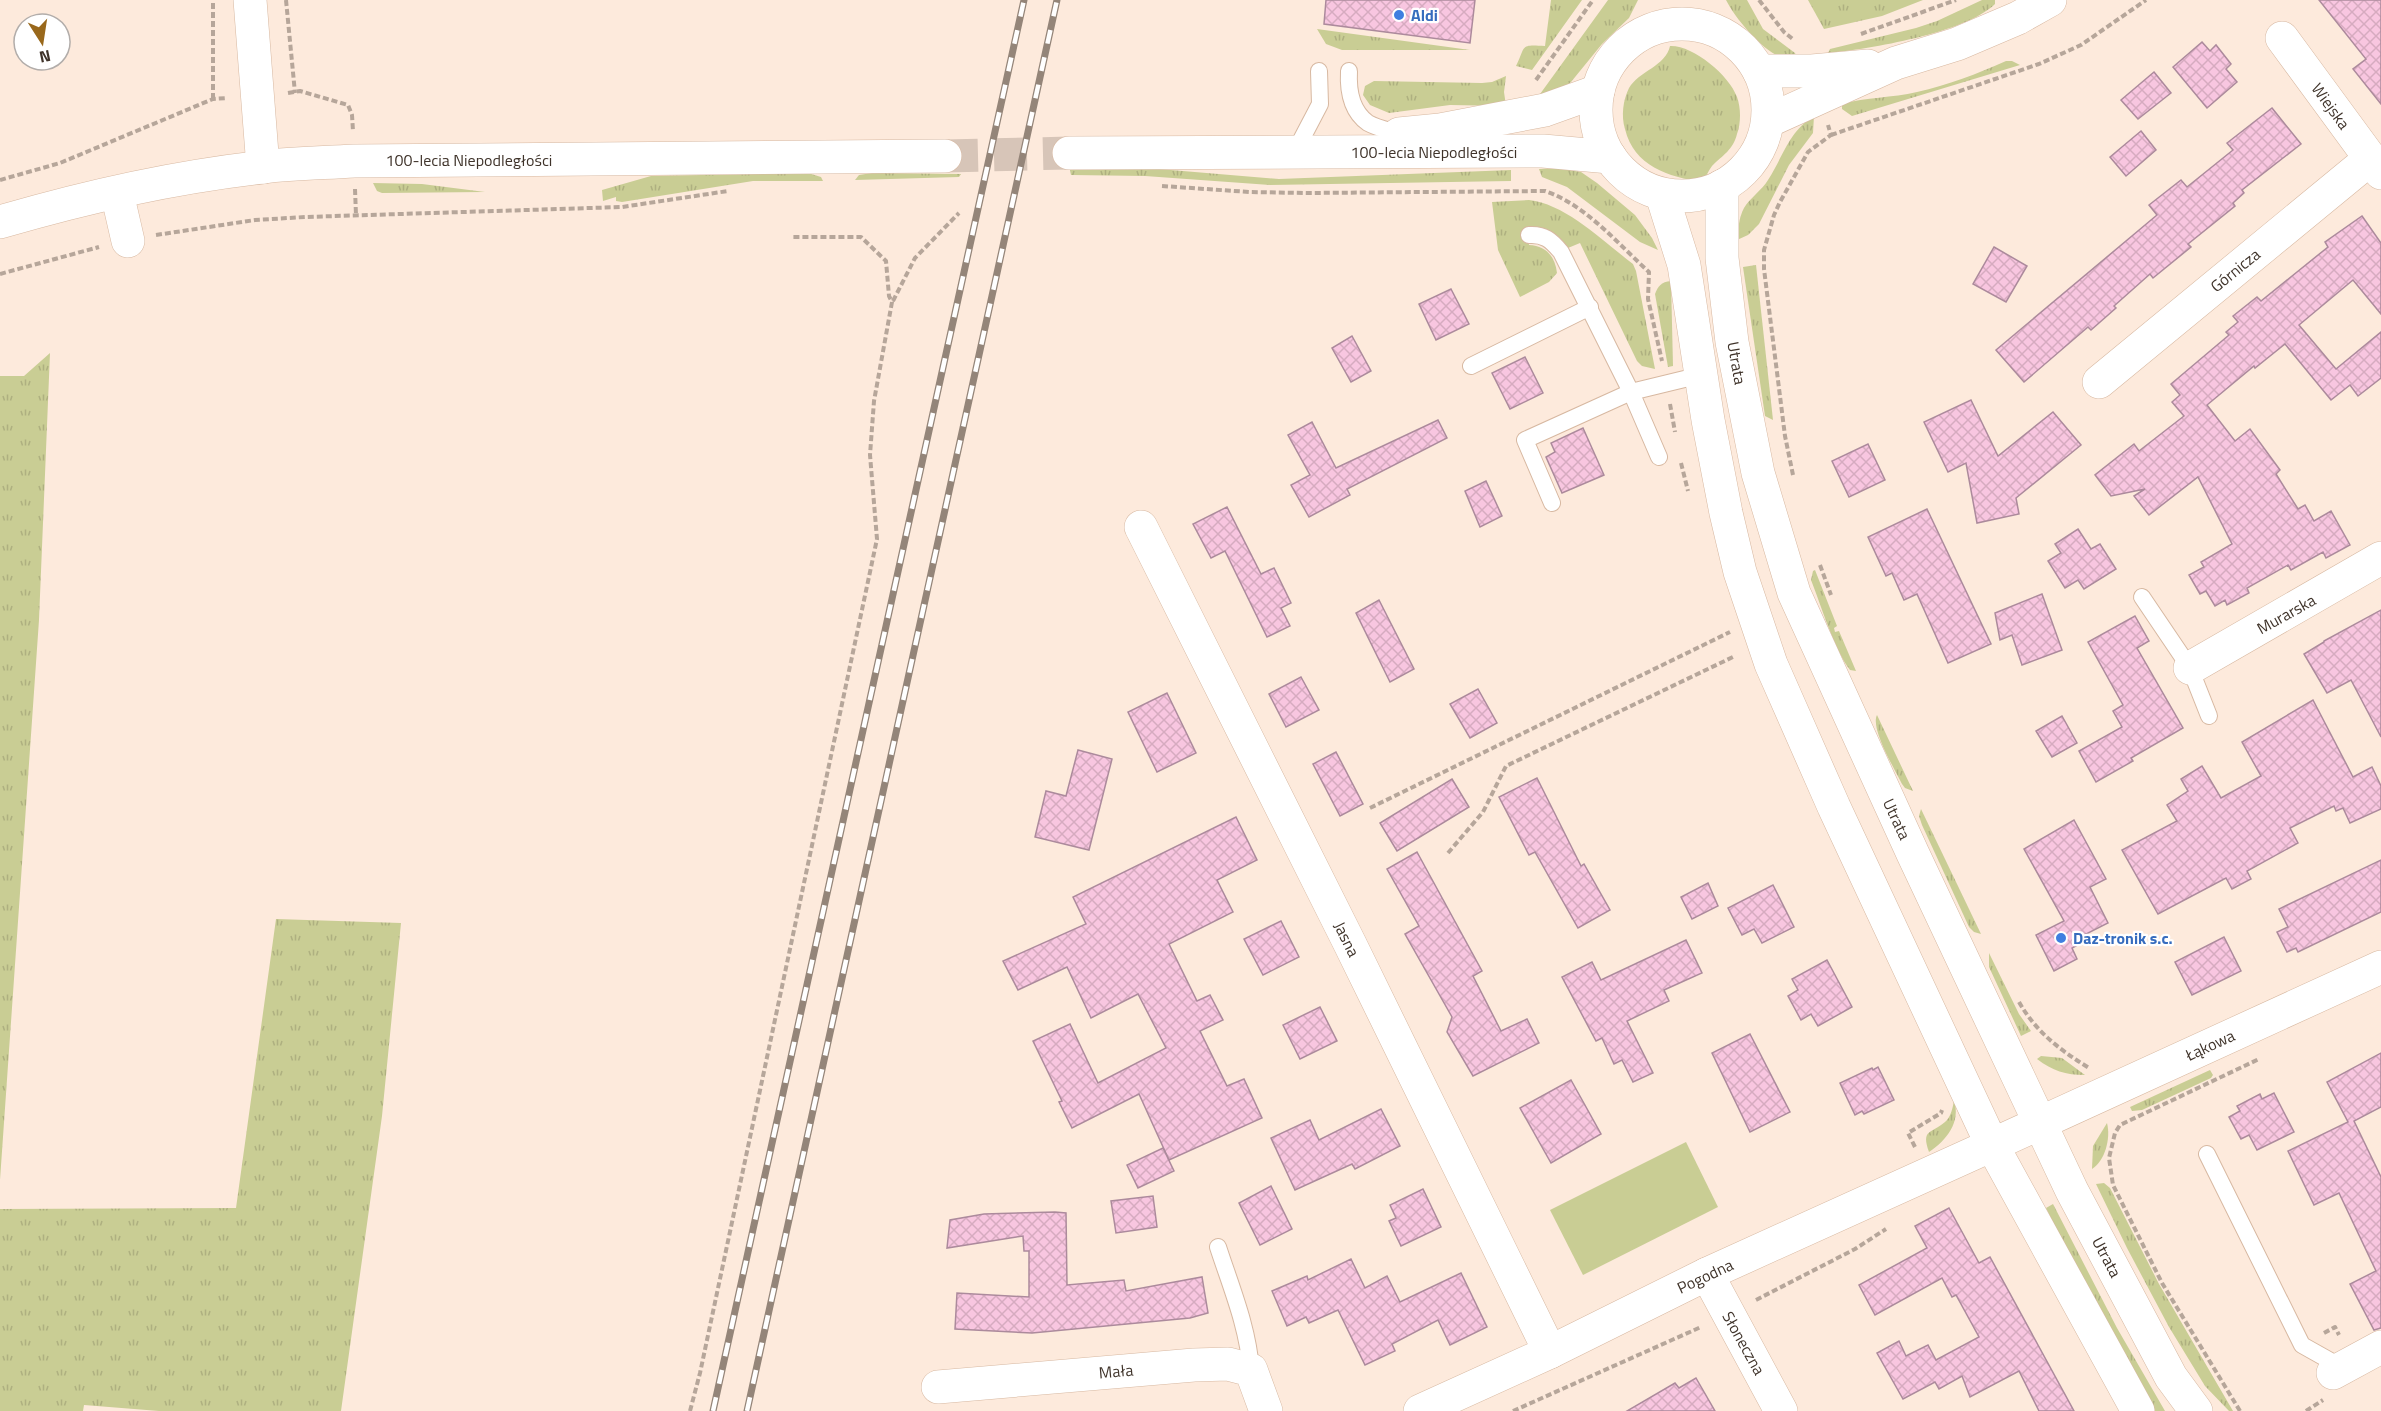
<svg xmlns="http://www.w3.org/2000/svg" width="2381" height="1411" font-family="'Titillium Web',sans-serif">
  <defs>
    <pattern id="grass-tufts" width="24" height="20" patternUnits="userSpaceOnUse" patternTransform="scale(1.5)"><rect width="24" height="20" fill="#c9cd94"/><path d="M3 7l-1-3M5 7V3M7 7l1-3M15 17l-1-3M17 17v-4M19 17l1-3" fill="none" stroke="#aeb080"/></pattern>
    <pattern id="building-cross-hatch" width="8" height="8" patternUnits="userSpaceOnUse" patternTransform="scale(1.5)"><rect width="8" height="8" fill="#f8c6e0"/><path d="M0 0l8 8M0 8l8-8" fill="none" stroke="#d6abc0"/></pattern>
  </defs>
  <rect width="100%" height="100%" fill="#fdeadc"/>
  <g fill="url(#grass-tufts)">
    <path d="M1551 0H1582L1532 70 1516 66C1526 46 1519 44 1545 46Z"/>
    <polygon points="1608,0 1638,0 1629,18 1602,44 1571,82 1564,88 1535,101"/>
    <path d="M1726 0H1747L1763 29 1795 53 1798 60C1793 59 1788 60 1783 58 1763 52 1735 18 1726 0Z"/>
    <polygon points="1808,0 1923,0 1882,16 1824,29"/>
    <path d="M1982 0H1995V4C1965 33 1870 49 1828 53L1830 49 1916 28 1937 21Z"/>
    <polygon points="1317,29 1470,50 1342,50 1326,44"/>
    <path d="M1670 46C1693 45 1729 75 1737 97 1741 108 1741 123 1737 134 1733 150 1723 155 1712 166 1708 171 1706 177 1703 182 1668 177 1634 166 1625 129 1621 116 1623 100 1629 88 1639 71 1666 66 1670 46Z"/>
    <path d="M2006 61H2012L2020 65 1852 116 1842 109V104C1866 97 1892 98 1917 92 1948 85 1977 74 2006 61Z"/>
    <polygon points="1506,76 1504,92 1506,106 1450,105 1389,113 1370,105 1363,95 1365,86 1374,81 1482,83 1492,82"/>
    <path d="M1814 116 1813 133 1789 165 1759 224 1748 235 1737 240C1738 230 1739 217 1744 208 1750 198 1762 190 1768 180 1783 157 1789 131 1814 116Z"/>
    <polygon points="1147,168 1279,179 1511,170 1511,181 1270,185 1145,176 1071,175 1070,170"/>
    <polygon points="1558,168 1581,172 1597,183 1635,215 1652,238 1658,250 1640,242 1567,187 1542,177 1539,169"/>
    <polygon points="808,173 821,177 823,181 753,181 622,202 616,201 616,197 603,201 602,190 651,176"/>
    <polygon points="872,173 961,174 959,177 855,180 859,175"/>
    <polygon points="373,183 422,184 485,192 382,193 377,191"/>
    <path d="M1529 200C1566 204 1604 242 1633 264L1636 271 1655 369 1642 366 1637 361 1580 243 1568 248C1557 232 1546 227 1527 227L1529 245C1546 246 1555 256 1557 273L1549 282 1520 297 1498 250 1492 202Z"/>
    <polygon points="1756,265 1773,420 1765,416 1743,267"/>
    <path d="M1671 281 1673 366 1668 367 1655 294C1658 286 1661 282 1671 281Z"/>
    <polygon points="50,353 39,620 0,1180 0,376 24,376"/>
    <path d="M1815 570 1837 626 1834 628 1835 632 1839 631 1856 671 1850 670C1834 649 1821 605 1811 580L1813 571Z"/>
    <path d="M1877 715 1913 791 1905 788 1902 784C1895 770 1870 728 1877 715Z"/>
    <polygon points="1921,809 1981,934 1974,932 1969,927 1922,825 1919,816"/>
    <polygon points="276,919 401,923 382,1116 341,1411 159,1411 84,1405 83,1411 0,1411 0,1209 236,1208"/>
    <polygon points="1989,953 2019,1014 2031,1031 2021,1036 1989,967"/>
    <path d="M2041 1056 2062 1058 2085 1075C2065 1075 2053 1071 2037 1059Z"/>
    <polygon points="2210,1070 2213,1075 2211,1078 2142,1110 2132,1111 2130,1107"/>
    <path d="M1954 1100C1961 1122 1947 1140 1929 1152 1921 1129 1931 1134 1945 1122 1951 1117 1953 1107 1954 1100Z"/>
    <path d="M2107 1123C2111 1138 2105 1161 2092 1169L2093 1146Z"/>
    <polygon points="2104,1183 2110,1188 2159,1284 2233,1411 2229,1411 2205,1386 2169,1327 2127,1248 2096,1184"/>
    <polygon points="2053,1204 2117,1328 2165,1411 2155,1411 2068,1253 2046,1208"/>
  </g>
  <polygon fill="#c9cd94" points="1686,1142 1718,1207 1583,1275 1550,1210"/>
  <g fill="url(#building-cross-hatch)" stroke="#ac8a9c" stroke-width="1.5">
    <polygon points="1326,0 1475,0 1470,43 1324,24"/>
    <polygon points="2319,0 2381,0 2381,104 2353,69 2366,59"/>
    <polygon points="2202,42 2210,51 2216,45 2231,64 2226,69 2237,82 2207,108 2173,67"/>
    <polygon points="2154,72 2171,93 2138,119 2121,100"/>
    <polygon points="2272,108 2301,144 2242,190 2244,193 2233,203 2235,206 2188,244 2191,247 2153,278 2150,274 2114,306 2116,308 2091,330 2088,327 2024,382 1996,350 2157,215 2149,205 2181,180 2187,187 2233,150 2227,143"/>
    <polygon points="2141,131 2156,150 2126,176 2110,157"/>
    <polygon points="2362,216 2381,243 2381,314 2353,280 2299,325 2336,369 2381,332 2381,378 2358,396 2350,385 2331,400 2285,344 2255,368 2254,366 2207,405 2235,441 2250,429 2280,470 2276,474 2298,509 2305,505 2314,521 2331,511 2350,545 2326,558 2323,552 2291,570 2288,565 2247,588 2249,593 2227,605 2225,600 2215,606 2206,591 2200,594 2189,575 2204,567 2201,562 2232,544 2198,477 2149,515 2134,496 2145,489 2111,496 2095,475 2134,444 2139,451 2184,416 2172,402 2180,395 2171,384 2229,335 2226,332 2238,322 2233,316 2257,297 2261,301 2328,247 2325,242"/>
    <polygon points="1994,247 2027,266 2006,302 1973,284"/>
    <polygon points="1451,289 1469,324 1436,340 1419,304"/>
    <polygon points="1352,336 1371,371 1351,382 1332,348"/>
    <polygon points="1525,357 1543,393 1510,409 1492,373"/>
    <polygon points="1971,400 1998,456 2053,412 2081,445 2016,498 2019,514 1977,523 1966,463 1948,472 1924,422"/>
    <polygon points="1438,420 1447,438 1347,489 1350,495 1309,517 1291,485 1310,475 1288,435 1312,422 1336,468"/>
    <polygon points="1583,428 1604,475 1562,493 1546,457 1555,452 1551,443"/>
    <polygon points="1868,444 1885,480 1849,497 1832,461"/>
    <polygon points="1486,481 1502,516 1480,527 1465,491"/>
    <polygon points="1227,507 1261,574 1274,568 1291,603 1281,608 1290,626 1267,637 1225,551 1211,558 1193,524"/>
    <polygon points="1927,509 1991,644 1948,663 1917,594 1904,600 1892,573 1886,576 1868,537"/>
    <polygon points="2078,529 2091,549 2100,544 2116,569 2084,589 2078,580 2065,588 2048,561 2061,553 2055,544"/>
    <polygon points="2042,594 2062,650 2022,665 2012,635 2000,640 1995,613"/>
    <polygon points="1379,600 1414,669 1390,682 1356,613"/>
    <polygon points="2381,610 2381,737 2351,680 2327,693 2304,654 2324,642 2324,641"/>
    <polygon points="2135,616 2149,641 2137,648 2183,728 2131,758 2133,761 2096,782 2079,751 2122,727 2113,711 2123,705 2088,642"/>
    <polygon points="1301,677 1319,710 1286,727 1269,694"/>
    <polygon points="1478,689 1497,723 1470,738 1450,704"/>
    <polygon points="1167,693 1196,753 1157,772 1128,712"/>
    <polygon points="2313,700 2353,777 2372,767 2381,786 2381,809 2350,823 2343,808 2336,811 2334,806 2290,828 2298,843 2247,871 2251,879 2232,889 2226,878 2158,914 2122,850 2177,821 2167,805 2188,791 2181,779 2202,766 2221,798 2261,776 2242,742"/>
    <polygon points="2062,716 2077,743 2052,757 2036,731"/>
    <polygon points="1078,750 1112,759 1089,850 1035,837 1046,791 1066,796"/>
    <polygon points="1336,752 1363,804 1340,816 1313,764"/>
    <polygon points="1537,778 1581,866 1584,864 1610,910 1578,928 1535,852 1529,855 1499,797"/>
    <polygon points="1452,779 1469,807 1397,851 1380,823"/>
    <polygon points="1236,817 1257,860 1217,880 1233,912 1169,944 1197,1001 1210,995 1223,1020 1200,1031 1227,1086 1244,1079 1262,1118 1169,1160 1139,1094 1072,1128 1059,1102 1062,1101 1033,1041 1070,1024 1098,1083 1166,1048 1138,994 1091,1018 1067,967 1018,990 1003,961 1086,924 1073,897"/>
    <polygon points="2074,820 2106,879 2090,887 2108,923 2084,935 2087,940 2072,948 2077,959 2054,971 2036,935 2064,921 2024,849"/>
    <polygon points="1417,852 1482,971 1473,976 1501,1031 1527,1019 1539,1043 1473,1076 1447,1032 1452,1017 1405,934 1419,926 1387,869"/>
    <polygon points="2381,860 2381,912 2298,952 2296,948 2287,952 2277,932 2288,927 2279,909"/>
    <polygon points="1708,883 1718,906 1692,919 1681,897"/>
    <polygon points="1773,885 1794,927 1762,943 1754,929 1742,935 1728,908"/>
    <polygon points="1281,921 1299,957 1263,975 1244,939"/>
    <polygon points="2224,937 2241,971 2192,995 2175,962"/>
    <polygon points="1686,940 1702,973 1664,990 1669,1001 1627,1021 1653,1073 1633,1082 1622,1060 1614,1064 1602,1038 1596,1041 1562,977 1592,962 1601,980"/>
    <polygon points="1827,960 1852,1007 1818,1026 1811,1014 1801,1020 1788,996 1798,990 1792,979"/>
    <polygon points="1320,1007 1337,1041 1300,1059 1283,1025"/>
    <polygon points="1750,1034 1790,1112 1750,1132 1712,1053"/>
    <polygon points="2381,1053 2381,1107 2354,1121 2381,1177 2381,1328 2374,1330 2350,1284 2376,1271 2339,1193 2314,1205 2288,1151 2348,1122 2327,1082"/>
    <polygon points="1878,1067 1894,1100 1864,1114 1862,1111 1855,1115 1840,1083 1872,1068 1873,1070"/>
    <polygon points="1571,1080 1601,1134 1551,1163 1520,1108"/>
    <polygon points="2274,1093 2294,1132 2257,1150 2249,1135 2241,1139 2229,1117 2240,1111 2237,1106 2260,1094 2262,1099"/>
    <polygon points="1381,1109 1400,1146 1355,1169 1352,1164 1295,1190 1271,1138 1310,1120 1319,1140"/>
    <polygon points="1163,1148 1174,1171 1138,1188 1127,1165"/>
    <polygon points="1271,1186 1292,1229 1260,1245 1239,1203"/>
    <polygon points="1423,1189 1441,1227 1401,1246 1389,1221 1396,1218 1390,1205"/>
    <polygon points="1153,1196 1157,1227 1116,1233 1111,1201"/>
    <polygon points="1949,1208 1979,1263 1990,1257 2074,1411 2039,1411 2019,1371 1970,1397 1962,1376 1939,1389 1935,1382 1903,1399 1877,1353 1899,1341 1906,1356 1928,1345 1936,1360 1979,1337 1956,1295 1952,1297 1942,1278 1875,1315 1859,1285 1927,1248 1915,1226"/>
    <polygon points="1055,1212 1066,1213 1067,1285 1124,1280 1126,1291 1202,1277 1208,1313 1190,1318 1032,1333 955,1329 957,1293 1029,1297 1029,1251 1024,1251 1023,1236 947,1248 950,1220 984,1214"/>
    <polygon points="1351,1259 1365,1288 1387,1276 1400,1302 1461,1273 1487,1327 1450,1345 1438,1320 1392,1344 1395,1351 1365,1365 1338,1310 1309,1323 1306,1317 1287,1326 1272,1291 1307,1276 1308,1280"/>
    <polygon points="1696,1378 1715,1411 1627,1411 1675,1383 1679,1388"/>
  </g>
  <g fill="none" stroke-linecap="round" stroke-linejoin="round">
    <polyline stroke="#d7c5b8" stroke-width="33" stroke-dasharray="33 16" stroke-linecap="butt" points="945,156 1069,153"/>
    <g stroke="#d7b8a1" stroke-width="18">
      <g id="lane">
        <path d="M1349 71C1348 89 1351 111 1368 123 1377 128 1391 131 1400 134"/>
        <polyline points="1298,146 1320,104 1319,71"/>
        <path d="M1529 235C1544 234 1551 240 1561 252L1631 392 1659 457"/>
        <polyline points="1471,366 1590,307"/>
        <polyline points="1552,503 1525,440 1631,392 1701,375"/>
        <polyline points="2142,597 2190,668 2209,716"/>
        <polyline points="2207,1154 2302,1345 2343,1368"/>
        <path d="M1218 1247C1231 1287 1248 1327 1251 1370"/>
      </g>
    </g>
    <g stroke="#d7b8a1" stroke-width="34">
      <g id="street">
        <polyline points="2282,38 2381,173"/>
        <polyline points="117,193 128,241"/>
        <polyline points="2099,382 2370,159"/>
        <polyline points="1141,527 1350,944 1550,1352"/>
        <polyline points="2190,668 2381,558"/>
        <polyline points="1707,1274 1781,1411"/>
        <polyline points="2333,1373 2381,1347"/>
        <polyline points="938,1387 1194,1365 1228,1364 1251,1370 1266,1411"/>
        <polyline points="1420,1411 1550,1352 1707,1274 1992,1145"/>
      </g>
    </g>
    <g stroke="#d7b8a1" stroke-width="34">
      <g id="secondary">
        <polyline points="250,0 263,167"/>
        <circle cx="1682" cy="110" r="86"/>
        <polyline points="1759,71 1812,71 1868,66"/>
        <polyline points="1768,121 1896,63 1957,44 2018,18 2050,0"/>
        <polyline points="1399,134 1440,130 1545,110 1598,91"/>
        <polyline points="1069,153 1543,151 1610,157"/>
        <polyline points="1722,186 1722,258 1732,342 1758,473 1794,593 1913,854 2072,1191 2171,1377 2196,1411"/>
        <polyline points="1662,195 1684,265 1708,420 1726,513 1740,572 1771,664 1834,807 1992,1145 2138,1411"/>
        <path d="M0 222C85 197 174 177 263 167 293 163 324 163 354 161L945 156"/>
        <polyline points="1992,1145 2381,967"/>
      </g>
    </g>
    <g stroke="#b6a69a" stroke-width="4" stroke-dasharray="6 3" stroke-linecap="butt">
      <polyline points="286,0 295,93"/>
      <polyline points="1759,0 1784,32 1794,40"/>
      <polyline points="1861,34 1956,0"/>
      <polyline points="1536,80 1593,0"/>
      <polyline points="288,93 300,91 348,105 352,115 353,131"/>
      <polyline points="213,99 213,0"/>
      <polyline points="1831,135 2039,64 2081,45 2146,0"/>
      <polyline points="0,180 60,163 213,99 227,98"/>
      <path d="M1162 186 1249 192 1306 193 1545 191C1586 205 1617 243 1649 272L1648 299 1662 361"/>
      <polyline points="355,189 356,215"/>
      <polyline points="156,235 255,220 305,217 622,207 728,191"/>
      <polyline points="0,274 99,247"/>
      <polyline points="893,301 915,258 959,213"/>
      <polyline points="1670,404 1675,432"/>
      <polyline points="1681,463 1688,491"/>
      <polyline points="1793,475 1785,436 1764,269 1764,250 1774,215 1780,202 1808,152 1831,135 1828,125"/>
      <polyline points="1820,565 1831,595"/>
      <polyline points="1370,808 1730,632"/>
      <polyline points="1448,853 1483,812 1506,766 1735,656"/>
      <path d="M2019 1002C2036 1032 2060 1050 2089 1068"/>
      <polyline points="1915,1147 1908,1133 1941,1113 1942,1110"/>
      <polyline points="1756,1300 1855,1249 1886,1229"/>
      <polyline points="2324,1333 2335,1327 2339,1335"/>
      <polyline points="690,1411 700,1373 877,539 870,455 874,401 892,302 889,296 886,261 861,237 792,237"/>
      <polyline points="1513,1411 1701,1327"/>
      <polyline points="2240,1411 2162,1283 2113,1185 2109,1158 2115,1133 2120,1125 2259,1059"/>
      <polyline points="2306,1411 2323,1400"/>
    </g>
    <use href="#lane" stroke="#fff" stroke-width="16"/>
    <use href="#street" stroke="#fff" stroke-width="33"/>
    <use href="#secondary" stroke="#fff" stroke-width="33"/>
    <g stroke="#948579" stroke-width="7">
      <g id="rail">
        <polyline points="713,1411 1024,0"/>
        <polyline points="747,1411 1057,0"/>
      </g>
    </g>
    <use href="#rail" stroke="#fff" stroke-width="4.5" stroke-dasharray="14" stroke-linecap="butt"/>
  </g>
  <g fill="#3f7fe0" stroke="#fff" stroke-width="2">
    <circle cx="1399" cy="15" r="6"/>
    <circle cx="2061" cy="938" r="6"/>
  </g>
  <g text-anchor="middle" stroke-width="4.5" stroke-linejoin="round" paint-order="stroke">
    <g font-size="16" font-weight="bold" fill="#366cbe" stroke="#fff" text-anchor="start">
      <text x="1411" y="21">Aldi</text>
      <text x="2073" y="944">Daz-tronik s.c.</text>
    </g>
    <g font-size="16" fill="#3f332a" stroke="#fff">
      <text transform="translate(2331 106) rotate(54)" y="6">Wiejska</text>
      <text x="1434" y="158">100-lecia Niepodległości</text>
      <text x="469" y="166">100-lecia Niepodległości</text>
      <text transform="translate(2235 270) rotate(-39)" y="6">Górnicza</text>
      <text transform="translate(1737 363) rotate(80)" y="6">Utrata</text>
      <text transform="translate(2286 614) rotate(-29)" y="6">Murarska</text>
      <text transform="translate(1897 819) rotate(65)" y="6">Utrata</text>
      <text transform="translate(1347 939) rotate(64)" y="6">Jasna</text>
      <text transform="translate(2210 1045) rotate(-25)" y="6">Łąkowa</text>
      <text transform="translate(2107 1257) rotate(62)" y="6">Utrata</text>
      <text transform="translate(1705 1276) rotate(-25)" y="6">Pogodna</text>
      <text transform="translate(1744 1343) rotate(61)" y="6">Słoneczna</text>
      <text transform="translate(1116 1371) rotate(-5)" y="6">Mała</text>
    </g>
  </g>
  <g transform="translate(42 42) rotate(168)"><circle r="28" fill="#ffffff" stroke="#b2adaa" stroke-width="1.5"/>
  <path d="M0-4.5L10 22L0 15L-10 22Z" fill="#99681b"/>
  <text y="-9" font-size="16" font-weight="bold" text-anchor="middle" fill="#3f332a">N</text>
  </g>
</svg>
